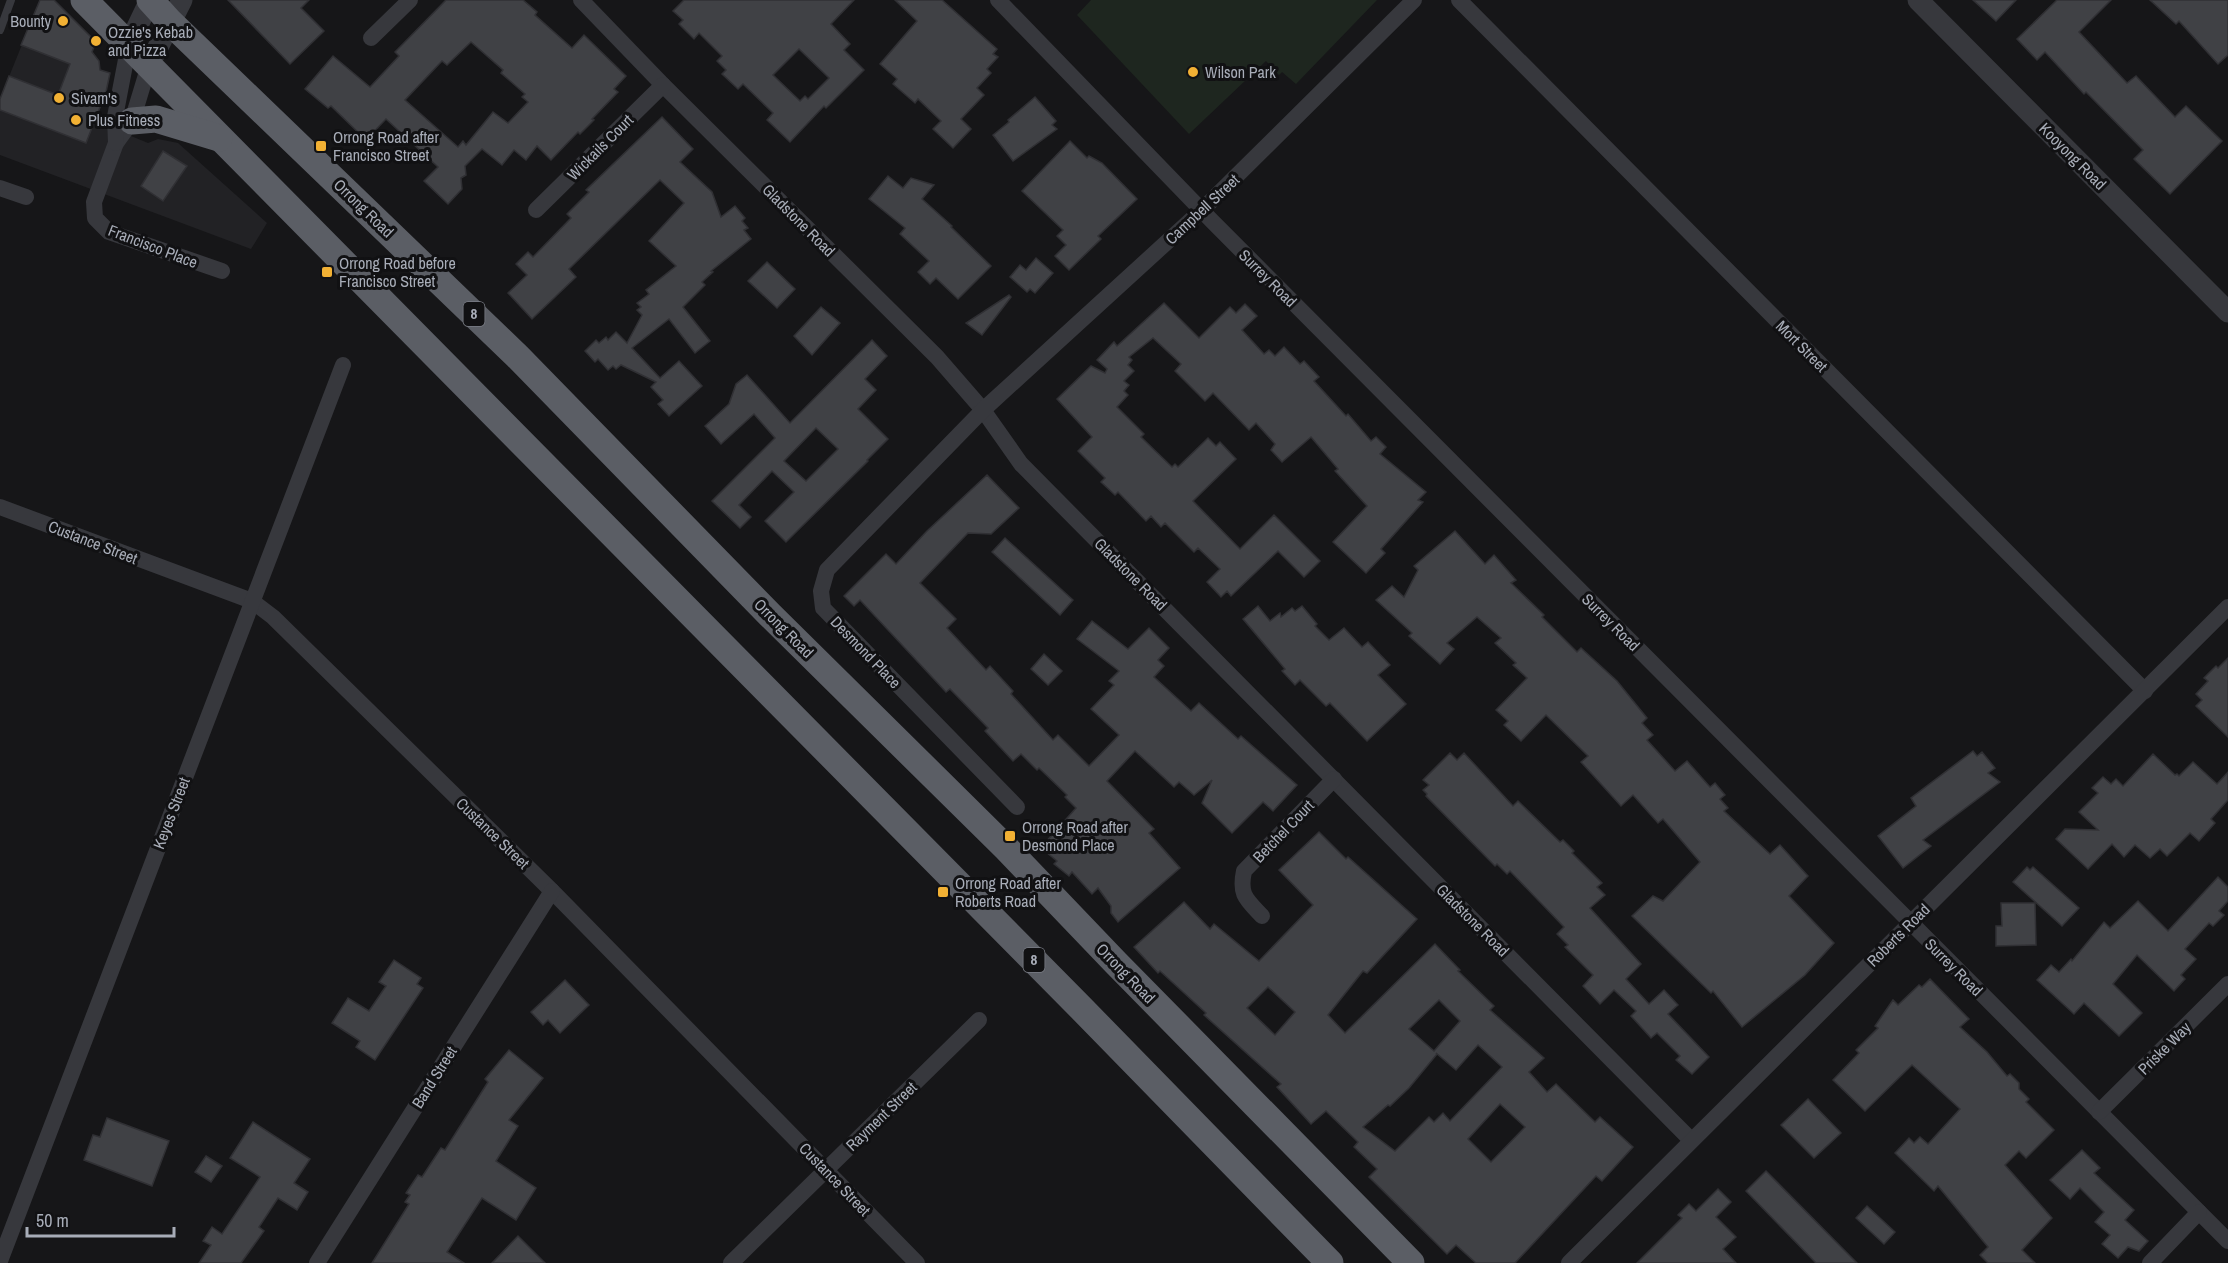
<svg xmlns="http://www.w3.org/2000/svg" width="2228" height="1263" font-family="'Archivo Narrow',sans-serif">
  <rect width="100%" height="100%" fill="#161618"/>
  <polygon fill="#222225" points="40,0 99,61 100,70 97,88 85,117 148,143 158,139 178,143 267,223 251,249 0,155 0,99"/>
  <polygon fill="#1e261f" points="1091,0 1377,0 1296,84 1282,72 1279,75 1266,61 1189,134 1077,15"/>
  <g fill="#404145" stroke="#303034" stroke-width="1.5" fill-rule="evenodd">
    <polygon points="40,0 54,0 96,42 92,52 99,61 100,70 110,73 106,92 86,143 0,110 0,99 9,76 58,95 70,64 21,45"/>
    <polygon points="228,0 309,0 301,8 324,31 290,64"/>
    <path d="M446 0H523L537 12 535 15 572 48 584 35 626 76 614 89 618 92 592 119 594 120 580 134 578 132 551 160 537 146 526 160 514 150 502 165 482 149 465 166 466 175 461 178 462 189 448 204 424 181 438 167 386 119 366 140 331 106 328 108 305 89 333 56 370 87 399 56 395 52ZM471 42 503 70 501 73 525 94 522 97 528 102 508 123 493 112 466 145 463 141 458 147 405 100 442 61 447 65Z"/>
    <path d="M684 0H854L831 24 850 44 844 50 864 70 826 108 824 106 790 142 767 120 773 113 743 84 738 89 722 74 726 70 717 61 722 56 699 33 694 39 679 24 683 20 673 11ZM799 49 829 78 808 99 805 96 800 101 773 75Z"/>
    <polygon points="895,0 942,0 997,49 993,54 998,57 987,69 991,73 977,88 984,95 961,119 971,129 953,148 933,129 941,121 918,99 915,103 893,84 897,79 880,64 917,21"/>
    <polygon points="1973,0 2016,0 1996,21"/>
    <polygon points="2057,0 2111,0 2079,32 2127,83 2136,76 2175,117 2186,106 2222,141 2170,194 2134,159 2143,150 2086,92 2084,94 2045,52 2037,60 2017,39"/>
    <polygon points="2150,0 2228,0 2228,55 2218,64 2179,21 2176,24"/>
    <polygon points="1035,97 1056,121 1052,125 1057,129 1013,161 993,135 1009,122 1008,120"/>
    <polygon points="662,117 693,149 680,162 712,192 721,217 735,206 745,218 742,221 748,228 744,230 751,239 711,271 713,272 702,282 705,285 683,307 710,341 695,353 669,319 632,348 660,378 679,361 702,386 669,416 658,404 663,400 651,387 656,382 621,365 616,369 613,366 608,370 598,359 595,362 585,351 596,340 599,343 606,337 608,340 616,332 627,343 642,315 637,310 641,307 637,303 649,294 646,290 676,266 649,241 684,203 660,180 569,269 576,277 532,319 508,293 527,275 516,264 528,252 533,257 571,218 567,214 589,192 586,190"/>
    <polygon points="1070,141 1087,158 1089,156 1102,163 1137,199 1098,236 1101,239 1069,270 1055,256 1066,245 1057,236 1063,230 1022,191"/>
    <polygon points="163,151 187,166 163,201 141,186"/>
    <polygon points="888,176 903,188 911,178 934,185 922,199 952,226 951,227 991,266 958,299 936,278 930,284 918,272 929,261 900,234 905,228 869,199"/>
    <polygon points="1036,258 1053,273 1035,293 1030,289 1027,292 1010,277 1020,265 1026,270"/>
    <polygon points="767,262 795,289 777,308 748,281"/>
    <polygon points="1009,295 1011,297 982,335 966,323"/>
    <polygon points="1164,303 1199,338 1230,307 1236,313 1245,304 1257,316 1242,330 1264,354 1269,350 1275,356 1284,347 1300,364 1304,361 1319,377 1314,381 1346,416 1348,414 1371,441 1376,437 1386,447 1380,454 1426,492 1418,500 1423,502 1381,549 1385,553 1366,573 1333,542 1367,506 1335,471 1338,469 1311,437 1282,462 1271,450 1275,444 1256,423 1249,430 1213,393 1205,401 1175,371 1181,364 1153,338 1129,357 1132,360 1128,365 1134,371 1124,381 1129,385 1124,391 1128,395 1117,407 1144,434 1141,437 1172,467 1175,464 1178,467 1208,438 1216,446 1220,442 1236,459 1193,501 1240,549 1274,515 1320,561 1304,577 1278,551 1231,596 1227,591 1221,597 1207,582 1220,569 1198,548 1194,552 1165,523 1161,527 1151,516 1146,521 1118,492 1115,495 1101,482 1105,478 1078,451 1092,437 1057,399 1091,366 1105,373 1107,369 1097,360 1114,342 1117,346"/>
    <polygon points="821,307 840,323 812,355 794,336"/>
    <path d="M872 340 887 356 865 379 876 390 858 409 888 439 867 460 868 461 786 542 765 521 794 492 772 471 739 505 751 517 740 528 712 501 775 438 754 414 721 444 705 426 729 404 736 384 747 375 790 423ZM816 428 838 449 806 481 784 461Z"/>
    <polygon points="987,475 1019,508 991,534 968,533 920,583 956,619 947,628 986,670 990,666 1013,691 1011,694 1053,740 1058,735 1089,766 1119,735 1091,709 1114,685 1109,681 1119,671 1077,639 1092,621 1128,649 1149,628 1169,648 1158,660 1164,666 1154,677 1191,711 1199,703 1238,739 1241,736 1297,785 1273,811 1263,802 1232,833 1202,803 1212,780 1194,795 1179,782 1174,787 1135,751 1107,781 1154,829 1149,833 1180,868 1118,922 1111,913 1111,906 1098,888 1092,894 1072,872 1069,876 1054,864 1057,861 1046,852 1049,849 1044,844 1076,808 1065,797 1067,795 1039,768 1037,770 1021,754 1013,761 985,731 988,728 950,689 946,692 860,600 854,606 844,596 886,554 896,564 927,531"/>
    <polygon points="1455,531 1485,564 1494,555 1516,580 1511,583 1544,615 1542,617 1577,652 1581,648 1617,681 1647,718 1642,723 1653,735 1647,740 1675,771 1687,761 1710,787 1715,783 1725,795 1720,799 1728,808 1724,811 1770,854 1780,845 1808,876 1789,896 1834,943 1805,975 1742,1027 1713,991 1711,993 1632,916 1653,896 1663,901 1700,862 1663,819 1658,823 1633,795 1621,806 1581,762 1588,756 1546,715 1521,741 1504,725 1508,721 1496,710 1527,678 1513,665 1516,663 1495,643 1501,638 1477,617 1447,643 1454,649 1440,664 1409,636 1412,633 1376,600 1392,586 1404,597 1418,570 1414,566"/>
    <polygon points="1005,538 1073,600 1060,615 992,552"/>
    <polygon points="1258,606 1270,621 1280,613 1281,617 1292,608 1295,611 1302,606 1317,624 1315,626 1329,640 1344,628 1362,647 1368,642 1390,665 1378,675 1406,704 1367,741 1330,703 1326,706 1300,680 1295,685 1282,671 1285,669 1243,619"/>
    <polygon points="1044,654 1062,671 1048,685 1031,669"/>
    <polygon points="2228,658 2228,737 2196,706 2202,700 2196,694 2208,681 2204,678 2216,666 2218,668"/>
    <polygon points="1973,751 1977,756 1982,752 1995,768 1988,773 2000,782 1923,840 1931,846 1903,868 1878,836 1916,806 1911,798"/>
    <polygon points="1450,753 1457,760 1464,753 1513,806 1518,801 1560,842 1563,840 1574,851 1572,853 1602,883 1597,887 1605,895 1590,908 1641,964 1626,979 1649,1004 1664,990 1678,1005 1668,1014 1709,1057 1692,1074 1676,1060 1680,1056 1657,1033 1651,1038 1631,1016 1636,1011 1614,990 1600,1004 1583,986 1593,975 1565,947 1568,945 1557,934 1564,927 1510,871 1507,874 1497,864 1495,866 1426,796 1427,794 1423,790 1429,785 1423,780"/>
    <polygon points="2153,754 2175,775 2177,774 2179,776 2193,762 2217,784 2228,772 2228,800 2211,819 2215,823 2199,841 2190,833 2167,856 2160,849 2150,858 2135,845 2124,857 2112,844 2088,869 2056,839 2065,829 2098,830 2079,812 2098,793 2092,788 2103,777 2111,784 2116,779 2123,786"/>
    <path d="M1319 832 1346 859 1348 857 1417 919 1367 973 1363 971 1328 1015 1345 1033 1435 944 1460 970 1458 971 1494 1006 1490 1010 1544 1058 1529 1072 1547 1092 1556 1084 1595 1122 1600 1117 1633 1147 1602 1181 1596 1176 1515 1263H1476L1456 1245 1447 1254 1369 1177 1377 1169 1354 1147 1358 1142 1326 1111 1311 1124 1277 1087 1281 1084 1204 1015 1206 1013 1160 971 1158 973 1134 947 1184 902 1210 929 1214 924 1259 961 1313 905 1279 870ZM1268 987 1295 1012 1275 1035 1247 1008ZM1439 1000 1460 1021 1434 1051 1409 1029ZM1478 1045 1502 1067 1450 1121 1443 1113 1434 1122 1429 1117 1395 1151 1363 1127 1388 1105 1390 1106 1409 1088 1437 1054 1436 1053 1456 1070ZM1500 1104 1525 1127 1491 1162 1468 1139Z"/>
    <polygon points="2027,867 2030,870 2033,867 2079,908 2062,926 2013,882"/>
    <polygon points="2218,877 2228,887 2228,901 2219,911 2224,915 2213,926 2209,923 2185,949 2196,959 2181,975 2185,979 2174,991 2137,955 2113,984 2142,1013 2119,1036 2084,1003 2074,1014 2037,980 2051,965 2059,972 2071,959 2072,961 2104,922 2110,928 2138,901 2168,931"/>
    <polygon points="2001,903 2035,903 2036,945 1996,946 1996,926 2002,926"/>
    <polygon points="394,960 421,978 417,984 423,988 375,1060 356,1047 360,1041 332,1023 348,998 369,1011 386,986 379,982"/>
    <polygon points="1930,979 1969,1019 1960,1027 1987,1052 2007,1076 2010,1074 2019,1083 2019,1089 2029,1099 2026,1102 2054,1130 2026,1158 2019,1151 2005,1165 2052,1218 2022,1250 2035,1263 1988,1263 1980,1255 1988,1247 1938,1186 1934,1191 1895,1153 1909,1138 1914,1143 1920,1137 1928,1144 1960,1109 1912,1065 1865,1111 1833,1080 1859,1053 1856,1050 1878,1028 1875,1026 1893,1000 1898,1005 1919,985 1922,987"/>
    <polygon points="565,980 589,1005 560,1033 548,1020 543,1025 531,1012"/>
    <polygon points="509,1050 543,1078 509,1120 518,1126 496,1161 536,1188 516,1220 482,1198 447,1252 464,1263 372,1263 409,1204 405,1202 410,1195 406,1193 418,1175 422,1177 441,1148 445,1150 488,1082 485,1079"/>
    <polygon points="1808,1099 1841,1133 1814,1158 1781,1125"/>
    <polygon points="107,1118 169,1141 152,1186 84,1160 93,1135 100,1137"/>
    <polygon points="253,1122 310,1159 294,1183 308,1192 297,1210 278,1198 259,1227 264,1231 241,1263 199,1263 211,1245 203,1241 212,1227 222,1234 260,1177 230,1158"/>
    <polygon points="2082,1150 2100,1168 2094,1173 2134,1210 2125,1220 2148,1241 2139,1251 2128,1247 2118,1258 2102,1244 2110,1235 2095,1222 2104,1212 2080,1188 2070,1199 2050,1180"/>
    <polygon points="206,1156 222,1166 211,1182 195,1172"/>
    <polygon points="1766,1171 1857,1263 1816,1263 1746,1191"/>
    <polygon points="1718,1189 1731,1202 1716,1217 1736,1237 1723,1249 1736,1263 1637,1263 1682,1218 1678,1215 1689,1204 1696,1211"/>
    <polygon points="1867,1206 1895,1232 1884,1244 1856,1218"/>
    <polygon points="518,1236 545,1263 492,1263"/>
  </g>
  <g fill="none" stroke-linecap="round" stroke-linejoin="round">
    <polyline stroke="#37383d" stroke-width="8" points="0,30 11,0"/>
    <g stroke="#37383d" stroke-width="16">
      <polyline points="581,0 663,85 937,357 983,410 1021,464 1691,1140"/>
      <polyline points="998,0 1212,221 2228,1241"/>
      <polyline points="1459,0 2145,691"/>
      <polyline points="371,38 410,0"/>
      <polyline points="149,65 132,121 116,143 94,202 95,218 109,232 222,271"/>
      <polyline points="116,143 115,117 129,44"/>
      <polyline points="0,188 26,197"/>
      <polyline points="536,210 663,85"/>
      <polyline points="0,507 252,601 273,617 552,891 917,1263"/>
      <polyline points="1017,807 823,608 821,591 827,570 983,410 1202,210 1414,0"/>
      <path d="M1262 916C1246 899 1239 895 1244 871L1334 779"/>
      <polyline points="2099,1112 2228,984"/>
      <polyline points="0,1261 343,365"/>
      <polyline points="317,1263 552,891"/>
      <polyline points="731,1263 979,1020"/>
      <polyline points="1569,1263 2228,607"/>
      <polyline points="2150,1263 2199,1212"/>
    </g>
    <g stroke="#37383d" stroke-width="21">
      <polyline points="1918,0 2228,312"/>
      <polyline points="129,44 150,0"/>
      <polyline points="149,65 182,0"/>
    </g>
    <g stroke="#5b5e65" stroke-width="27">
      <polyline points="84,0 1081,1008 1330,1263"/>
      <polyline points="150,0 170,22 517,356 770,615 1006,848 1116,963 1411,1263"/>
      <polyline points="132,121 156,119 219,138"/>
    </g>
  </g>
  <g fill="#f2b134" stroke="#111113" stroke-width="2">
    <circle cx="63" cy="21" r="6"/>
    <circle cx="96" cy="41" r="6"/>
    <circle cx="1193" cy="72" r="6"/>
    <circle cx="59" cy="98" r="6"/>
    <circle cx="76" cy="120" r="6"/>
    <rect x="315" y="140" width="12" height="12" rx="3"/>
    <rect x="321" y="266" width="12" height="12" rx="3"/>
    <rect x="1004" y="830" width="12" height="12" rx="3"/>
    <rect x="937" y="886" width="12" height="12" rx="3"/>
  </g>
  <g text-anchor="middle" stroke-width="6" stroke-linejoin="round" paint-order="stroke">
    <g fill="#111113" stroke="#7b7e86" stroke-width="1.5">
      <rect x="463.5" y="302" width="21" height="24" rx="4.5"/>
      <rect x="1023.5" y="948" width="21" height="24" rx="4.5"/>
    </g>
    <g font-size="15" font-weight="bold" fill="#a8adb8">
      <text x="474" y="319">8</text>
      <text x="1034" y="965">8</text>
    </g>
    <g font-size="16" fill="#a8adb8" stroke="#111113" text-anchor="start">
      <text x="51" y="27" text-anchor="end">Bounty</text>
      <text x="108" y="38">Ozzie's Kebab<tspan x="108" dy="18">and Pizza</tspan></text>
      <text x="1205" y="78">Wilson Park</text>
      <text x="71" y="104">Sivam's</text>
      <text x="88" y="126">Plus Fitness</text>
      <text x="333" y="143">Orrong Road after<tspan x="333" dy="18">Francisco Street</tspan></text>
      <text x="339" y="269">Orrong Road before<tspan x="339" dy="18">Francisco Street</tspan></text>
      <text x="1022" y="833">Orrong Road after<tspan x="1022" dy="18">Desmond Place</tspan></text>
      <text x="955" y="889">Orrong Road after<tspan x="955" dy="18">Roberts Road</tspan></text>
    </g>
    <g font-size="16" fill="#a8adb8" stroke="#111113">
      <text transform="translate(600 147) rotate(-45)" y="6">Wickails Court</text>
      <text transform="translate(2073 156) rotate(45)" y="6">Kooyong Road</text>
      <text transform="translate(364 208) rotate(44)" y="6">Orrong Road</text>
      <text transform="translate(1202 209) rotate(-43)" y="6">Campbell Street</text>
      <text transform="translate(799 220) rotate(45)" y="6">Gladstone Road</text>
      <text transform="translate(153 246) rotate(21)" y="6">Francisco Place</text>
      <text transform="translate(1268 278) rotate(45)" y="6">Surrey Road</text>
      <text transform="translate(1802 346) rotate(45)" y="6">Mort Street</text>
      <text transform="translate(93 542) rotate(21)" y="6">Custance Street</text>
      <text transform="translate(1131 574) rotate(45)" y="6">Gladstone Road</text>
      <text transform="translate(1611 622) rotate(45)" y="6">Surrey Road</text>
      <text transform="translate(784 628) rotate(45)" y="6">Orrong Road</text>
      <text transform="translate(866 652) rotate(46)" y="6">Desmond Place</text>
      <text transform="translate(171 813) rotate(-69)" y="6">Keyes Street</text>
      <text transform="translate(1283 831) rotate(-46)" y="6">Betchel Court</text>
      <text transform="translate(493 833) rotate(44)" y="6">Custance Street</text>
      <text transform="translate(1473 920) rotate(45)" y="6">Gladstone Road</text>
      <text transform="translate(1898 935) rotate(-45)" y="6">Roberts Road</text>
      <text transform="translate(1954 967) rotate(45)" y="6">Surrey Road</text>
      <text transform="translate(1126 973) rotate(46)" y="6">Orrong Road</text>
      <text transform="translate(2164 1048) rotate(-45)" y="6">Priske Way</text>
      <text transform="translate(434 1077) rotate(-58)" y="6">Band Street</text>
      <text transform="translate(881 1116) rotate(-44)" y="6">Rayment Street</text>
      <text transform="translate(835 1179) rotate(46)" y="6">Custance Street</text>
    </g>
  </g>
  <path d="M27 1227v9h147v-9" fill="none" stroke="#a8adb8" stroke-width="3"/>
  <text x="36" y="1227" font-size="18" fill="#a8adb8" stroke="#111113" stroke-width="4.5" paint-order="stroke">50 m</text>
</svg>
